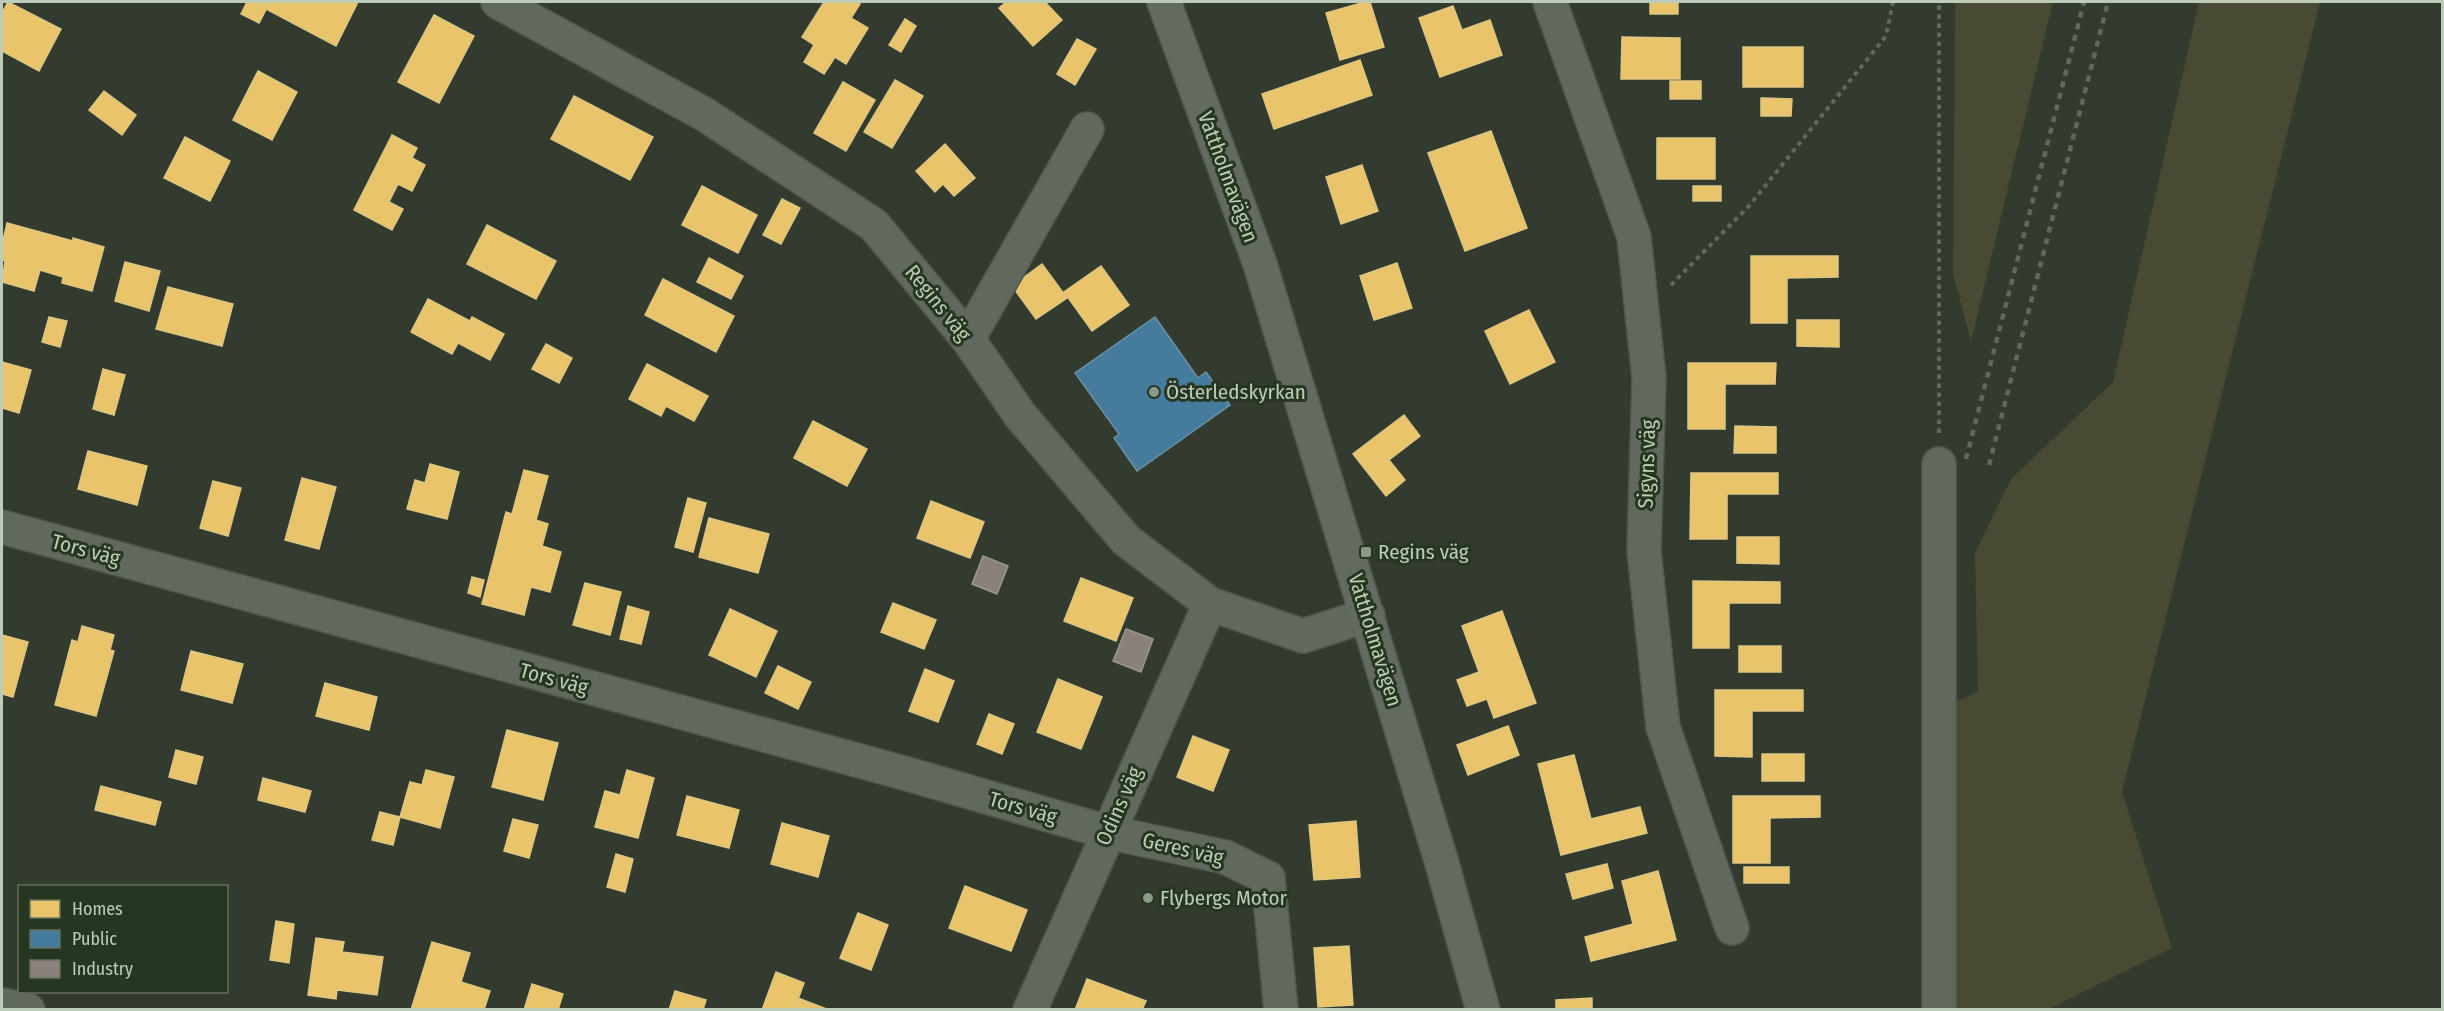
<svg xmlns="http://www.w3.org/2000/svg" width="2444" height="1011" font-family="'Fira Sans Condensed',sans-serif">
  <rect width="100%" height="100%" fill="#323b2e"/>
  <g fill="#484a34">
    <polygon points="1955,2 2053,2 1971,341 1953,274"/>
    <polygon points="2199,2 2320,2 2122,792 2172,948 2049,1009 1952,1009 1949,705 1978,692 1975,553 2011,479 2113,382"/>
  </g>
  <g fill="#e9c46a" stroke="#dcc682" stroke-width="1.5">
    <polygon points="8,2 61,29 39,71 2,51 2,13"/>
    <polygon points="247,2 270,2 259,23 241,14"/>
    <polygon points="270,2 351,2 357,4 336,46 266,9"/>
    <polygon points="824,2 856,2 860,4 851,18 868,28 846,64 835,57 824,74 804,62 814,45 802,37"/>
    <polygon points="1006,2 1045,2 1062,20 1033,46 999,8"/>
    <polygon points="1365,2 1370,2 1384,47 1340,60 1326,13"/>
    <rect x="1650" y="2" width="28" height="12"/>
    <polygon points="1453,6 1462,30 1490,20 1502,55 1440,77 1419,18"/>
    <polygon points="434,15 474,36 439,103 398,82"/>
    <polygon points="905,19 916,26 901,52 889,45"/>
    <polygon points="1622,37 1680,38 1680,79 1621,79"/>
    <polygon points="1077,39 1096,49 1075,85 1057,74"/>
    <rect x="1743" y="47" width="60" height="40"/>
    <polygon points="1360,60 1372,95 1274,129 1262,94"/>
    <polygon points="258,71 297,92 272,140 233,120"/>
    <polygon points="895,80 923,96 892,148 864,132"/>
    <rect x="1670" y="81" width="31" height="18"/>
    <polygon points="843,82 875,100 846,151 814,133"/>
    <polygon points="104,91 136,115 122,135 89,110"/>
    <polygon points="574,96 653,137 630,180 551,139"/>
    <polygon points="1761,98 1792,99 1791,116 1761,116"/>
    <polygon points="1491,131 1527,228 1465,251 1428,153"/>
    <polygon points="392,135 417,148 412,158 425,165 412,191 398,184 389,202 403,209 392,230 354,210"/>
    <polygon points="185,137 230,161 210,201 164,178"/>
    <rect x="1657" y="138" width="58" height="41"/>
    <polygon points="945,144 975,178 954,196 943,184 935,192 916,171"/>
    <polygon points="1362,165 1378,211 1341,224 1326,177"/>
    <polygon points="702,186 757,215 738,253 682,225"/>
    <rect x="1693" y="186" width="28" height="15"/>
    <polygon points="782,199 800,208 781,244 763,235"/>
    <polygon points="7,223 73,241 73,238 104,247 92,291 62,283 63,277 40,270 34,291 2,282 5,261 2,260 2,245"/>
    <polygon points="487,225 556,261 536,299 467,264"/>
    <polygon points="1751,256 1838,256 1838,277 1787,278 1787,323 1751,323"/>
    <polygon points="709,258 743,276 731,299 697,282"/>
    <polygon points="125,262 160,271 149,311 115,301"/>
    <polygon points="1397,263 1412,308 1374,320 1360,276"/>
    <polygon points="1042,264 1067,298 1036,319 1012,286"/>
    <polygon points="1101,266 1129,305 1092,331 1064,292"/>
    <polygon points="663,279 734,316 716,352 645,315"/>
    <polygon points="168,287 233,304 222,346 156,329"/>
    <polygon points="428,299 470,321 452,354 411,332"/>
    <polygon points="1529,310 1555,362 1510,384 1485,331"/>
    <polygon points="49,317 67,321 60,347 42,342"/>
    <polygon points="472,317 504,334 490,360 458,343"/>
    <polygon points="1797,320 1839,320 1839,347 1797,346"/>
    <polygon points="546,344 572,358 559,383 532,369"/>
    <polygon points="2,362 31,370 19,413 2,408"/>
    <polygon points="1688,363 1776,363 1775,384 1725,384 1725,429 1688,429"/>
    <polygon points="647,364 708,396 694,421 666,406 661,416 629,399"/>
    <polygon points="103,369 125,375 114,415 93,409"/>
    <polygon points="1404,415 1420,436 1389,460 1405,480 1386,496 1353,454"/>
    <polygon points="813,421 867,449 847,486 794,458"/>
    <polygon points="1735,426 1776,427 1776,453 1734,453"/>
    <polygon points="88,451 147,466 137,505 78,489"/>
    <polygon points="430,464 459,472 447,519 407,509 415,480 425,483"/>
    <polygon points="524,470 548,476 536,520 548,524 542,546 561,552 550,592 531,587 524,615 482,604 506,512 512,514"/>
    <polygon points="1691,473 1778,473 1778,494 1727,494 1727,539 1690,539"/>
    <polygon points="302,478 336,487 319,549 285,540"/>
    <polygon points="213,481 241,488 228,536 200,528"/>
    <polygon points="688,498 706,503 693,552 675,547"/>
    <polygon points="931,501 984,522 970,558 917,538"/>
    <polygon points="709,518 769,534 758,573 699,557"/>
    <polygon points="1737,537 1779,537 1779,564 1737,563"/>
    <polygon points="472,577 484,580 480,597 468,593"/>
    <polygon points="1081,578 1133,598 1116,641 1064,621"/>
    <polygon points="1693,581 1780,582 1780,603 1729,603 1729,648 1693,648"/>
    <polygon points="585,583 621,592 610,635 573,625"/>
    <polygon points="893,603 936,620 924,649 881,632"/>
    <polygon points="628,606 649,612 641,644 620,639"/>
    <polygon points="730,609 777,631 756,677 709,655"/>
    <polygon points="1502,611 1536,703 1494,718 1487,699 1467,706 1457,680 1479,672 1462,626"/>
    <polygon points="82,626 114,635 110,650 114,651 96,716 55,705 72,640 78,642"/>
    <polygon points="2,635 28,642 13,697 2,694"/>
    <rect x="1739" y="646" width="42" height="26"/>
    <polygon points="191,651 243,664 232,703 181,690"/>
    <polygon points="778,666 811,682 798,709 765,693"/>
    <polygon points="925,669 954,681 938,722 909,711"/>
    <polygon points="1058,679 1102,697 1081,749 1037,732"/>
    <polygon points="325,683 377,697 369,730 316,716"/>
    <polygon points="1715,690 1803,690 1803,711 1752,711 1752,757 1715,756"/>
    <polygon points="989,714 1014,724 1002,754 977,744"/>
    <polygon points="1508,726 1519,755 1468,775 1457,745"/>
    <polygon points="507,730 558,743 543,800 492,787"/>
    <polygon points="1193,736 1229,750 1213,791 1177,777"/>
    <polygon points="176,750 203,757 196,784 169,777"/>
    <rect x="1762" y="754" width="42" height="27"/>
    <polygon points="1574,755 1591,819 1640,807 1647,833 1561,855 1538,764"/>
    <polygon points="426,770 454,777 440,828 400,817 410,782 422,785"/>
    <polygon points="627,770 654,778 638,838 595,827 605,791 620,795"/>
    <polygon points="263,778 311,791 305,812 258,800"/>
    <polygon points="101,786 161,802 155,825 95,810"/>
    <polygon points="687,796 739,810 729,848 677,835"/>
    <polygon points="1733,796 1820,796 1820,817 1770,818 1770,863 1733,863"/>
    <polygon points="380,812 400,817 393,845 372,840"/>
    <polygon points="513,819 538,825 529,858 504,851"/>
    <polygon points="1356,821 1360,877 1314,880 1309,825"/>
    <polygon points="782,823 829,836 818,877 771,864"/>
    <polygon points="616,854 633,859 625,892 607,887"/>
    <polygon points="1607,864 1613,888 1573,899 1566,874"/>
    <rect x="1744" y="867" width="45" height="16"/>
    <polygon points="1658,871 1676,940 1591,961 1585,937 1633,924 1622,881"/>
    <polygon points="965,886 1027,910 1011,951 949,928"/>
    <polygon points="858,913 888,925 871,970 840,958"/>
    <polygon points="276,921 294,924 289,963 270,960"/>
    <polygon points="316,938 344,942 342,952 383,957 377,995 337,990 336,999 308,995"/>
    <polygon points="432,942 470,953 461,982 490,991 484,1010 411,1010"/>
    <polygon points="1349,946 1353,1005 1318,1007 1314,948"/>
    <polygon points="776,972 804,983 794,1010 762,1010"/>
    <polygon points="1087,979 1146,1001 1142,1010 1075,1010"/>
    <polygon points="532,984 563,994 558,1010 524,1010"/>
    <polygon points="675,991 706,1000 703,1010 669,1010"/>
    <polygon points="798,998 829,1010 794,1010"/>
    <polygon points="1592,998 1592,1010 1556,1010 1556,1000"/>
  </g>
  <polygon fill="#457b9d" stroke="#6993a5" stroke-width="1.5" points="1155,317 1198,378 1206,372 1230,405 1137,471 1114,438 1119,434 1075,373"/>
  <g fill="#8a817c" stroke="#99978e" stroke-width="1.5">
    <polygon points="983,556 1008,566 997,594 972,584"/>
    <polygon points="1126,629 1153,639 1141,672 1113,661"/>
  </g>
  <g fill="none" stroke-linecap="round" stroke-linejoin="round">
    <g stroke="#4f564c" stroke-width="36">
      <g id="minor">
        <polyline points="498,2 704,114 874,225 968,339 1020,415 1126,540 1210,604 1303,636 1368,615"/>
        <polyline points="1550,2 1634,237 1649,378 1644,551 1663,727 1732,928"/>
        <polyline points="968,339 1087,129"/>
        <polyline points="2,527 904,773 1107,832 1225,857 1268,878 1281,1010"/>
        <polyline points="2,1005 28,1010"/>
        <polyline points="1030,1010 1210,604"/>
        <polyline points="1939,1010 1939,464"/>
      </g>
    </g>
    <g stroke="#4f584c" stroke-width="36">
      <polyline id="major" points="1164,2 1260,264 1441,860 1483,1010"/>
    </g>
    <g stroke="#63695f" stroke-width="4" stroke-dasharray="4.5 4.5" stroke-linecap="butt">
      <polyline points="1671,285 1749,206 1886,36 1893,2"/>
      <polyline points="1939,433 1939,2"/>
    </g>
    <use href="#minor" stroke="#61695e" stroke-width="33"/>
    <use href="#major" stroke="#636b60" stroke-width="33"/>
    <g stroke="#61685d" stroke-width="4.5" stroke-dasharray="6 6" stroke-linecap="butt">
      <polyline points="1966,459 2084,2"/>
      <polyline points="1989,465 2108,2"/>
    </g>
  </g>
  <g fill="#8c9988" stroke="#273621" stroke-width="2">
    <circle cx="1154" cy="392" r="6"/>
    <rect x="1360" y="546" width="12" height="12" rx="3"/>
    <circle cx="1148" cy="898" r="6"/>
  </g>
  <g text-anchor="middle" stroke-width="6" stroke-linejoin="round" paint-order="stroke">
    <g font-size="21" fill="#bdcbb9" stroke="#273621">
      <text transform="translate(1228 177) rotate(70)" y="7">Vattholmavägen</text>
      <text transform="translate(938 303) rotate(51)" y="7">Regins väg</text>
      <text transform="translate(1647 464) rotate(-88)" y="7">Sigyns väg</text>
      <text transform="translate(86 550) rotate(15)" y="7">Tors väg</text>
      <text transform="translate(1375 640) rotate(73)" y="7">Vattholmavägen</text>
      <text transform="translate(554 679) rotate(15)" y="7">Tors väg</text>
      <text transform="translate(1119 806) rotate(-66)" y="7">Odins väg</text>
      <text transform="translate(1023 808) rotate(16)" y="7">Tors väg</text>
      <text transform="translate(1183 849) rotate(13)" y="7">Geres väg</text>
    </g>
    <g font-size="21" fill="#bdcbb9" stroke="#273621" text-anchor="start">
      <text x="1166" y="399">Österledskyrkan</text>
      <text x="1378" y="559">Regins väg</text>
      <text x="1160" y="905">Flybergs Motor</text>
    </g>
  </g>
  <rect width="2444" height="1011" fill="none" stroke="#bdcbb9" stroke-width="6"/>
  <rect x="18" y="885" width="210" height="108" fill="#273621" stroke="#63725e" stroke-width="1.5"/>
  <rect x="30" y="900" width="30" height="18" fill="#e9c46a" stroke="#63725e" stroke-width="1.5"/>
  <text x="72" y="915" font-size="18" fill="#bdcbb9">Homes</text>
  <rect x="30" y="930" width="30" height="18" fill="#457b9d" stroke="#63725e" stroke-width="1.5"/>
  <text x="72" y="945" font-size="18" fill="#bdcbb9">Public</text>
  <rect x="30" y="960" width="30" height="18" fill="#8a817c" stroke="#63725e" stroke-width="1.5"/>
  <text x="72" y="975" font-size="18" fill="#bdcbb9">Industry</text>
</svg>
